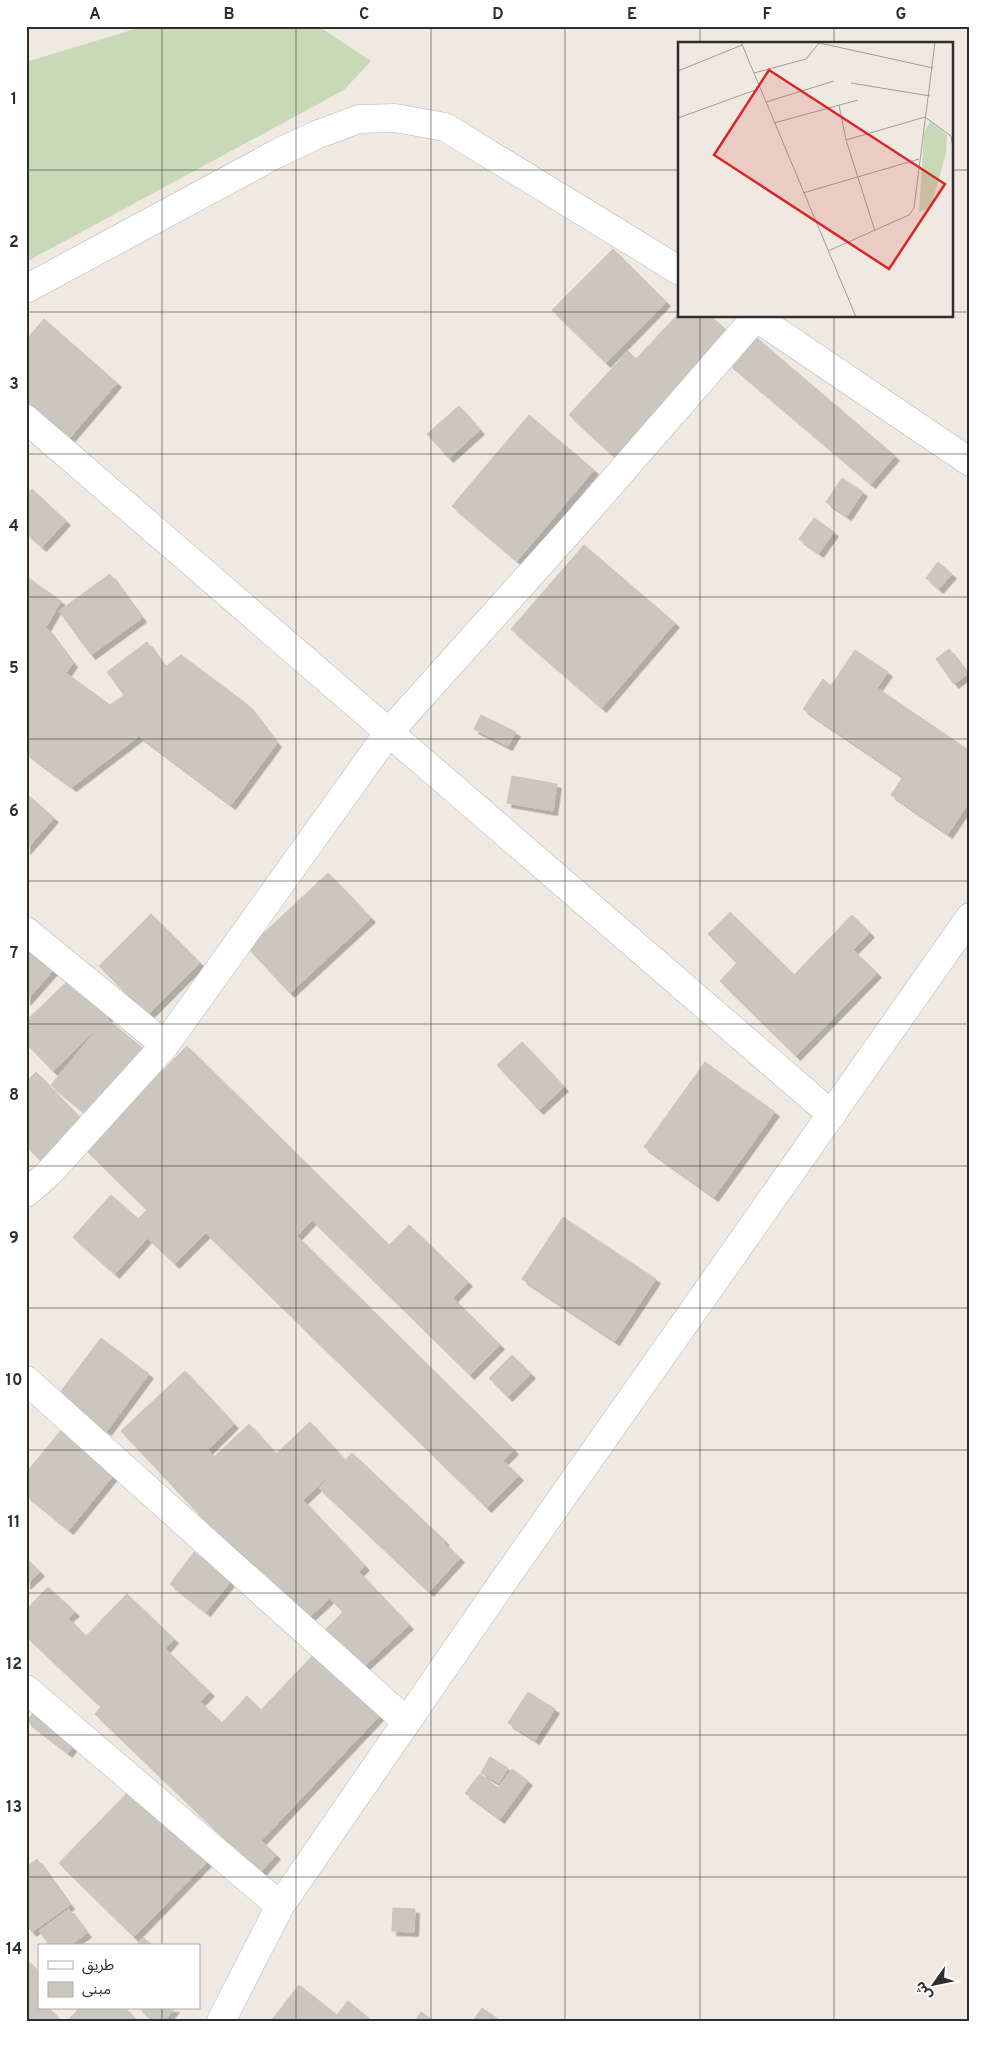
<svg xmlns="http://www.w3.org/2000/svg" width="996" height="2047" font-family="Overpass,'Noto Sans Arabic',sans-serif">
  <defs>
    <filter id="shadow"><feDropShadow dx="4.5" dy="4.5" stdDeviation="0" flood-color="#0004"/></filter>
  </defs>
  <rect width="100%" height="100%" fill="#efe9e1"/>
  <polygon fill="#c8d9b8" points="145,26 318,26 371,61 344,90 26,262 26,62"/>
  <g fill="#cbc7bf" stroke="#cbc5ba" filter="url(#shadow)">
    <polygon points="613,249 666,302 606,363 552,310"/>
    <polygon points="680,312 680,316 711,316 732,336 618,460 569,415 628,351 636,359"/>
    <polygon points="44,319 117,383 68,440 26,403 26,340"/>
    <polygon points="752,334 895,456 871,484 728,363"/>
    <polygon points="459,406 480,430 449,458 427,434"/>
    <polygon points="529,415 594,470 517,561 452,506"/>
    <polygon points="842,478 863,492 847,516 826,502"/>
    <polygon points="32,489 66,521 42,547 26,533 26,495"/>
    <polygon points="814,518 834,532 819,553 799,539"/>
    <polygon points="584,545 675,623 602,708 511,629"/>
    <polygon points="938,562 952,574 939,589 926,578"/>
    <polygon points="110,574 142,618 91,655 59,611"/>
    <polygon points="26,576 61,601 46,627 73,663 66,673 110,705 124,695 107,672 147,642 165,667 181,655 248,705 277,743 231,805 139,736 72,787 26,753"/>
    <polygon points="949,649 968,674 954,684 936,659"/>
    <polygon points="855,650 888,672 877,688 970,751 970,801 948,834 891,795 903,777 803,709 823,679 831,686"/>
    <polygon points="481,715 516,732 508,746 474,729"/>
    <polygon points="512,776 557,784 553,811 507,803"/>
    <polygon points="26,793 54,818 26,850"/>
    <polygon points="328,873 371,918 290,993 248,948"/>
    <polygon points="730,912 794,975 852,915 870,933 853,950 877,973 796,1056 720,981 737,963 708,934"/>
    <polygon points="151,914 200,963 148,1015 99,966"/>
    <polygon points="26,938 57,966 26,1001"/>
    <polygon points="76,973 113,1012 53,1071 26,1043 26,1021"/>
    <polygon points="106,1018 145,1050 90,1117 51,1085"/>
    <polygon points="522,1042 564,1087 539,1110 497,1065"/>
    <polygon points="187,1046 389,1245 409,1225 468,1282 453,1298 500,1345 470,1375 312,1220 297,1236 514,1450 503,1461 519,1476 487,1508 206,1233 175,1264 133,1224 147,1210 85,1149"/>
    <polygon points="705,1062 775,1112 714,1197 644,1147"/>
    <polygon points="36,1072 87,1125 46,1166 26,1146 26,1082"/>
    <polygon points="111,1195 153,1232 115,1274 73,1237"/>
    <polygon points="563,1217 656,1279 615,1341 522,1279"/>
    <polygon points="101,1338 149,1374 107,1431 58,1395"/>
    <polygon points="512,1355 531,1374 508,1397 489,1378"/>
    <polygon points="185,1371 234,1424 208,1450 214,1457 249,1424 276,1454 310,1422 345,1460 303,1500 365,1566 359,1572 409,1625 360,1670 324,1631 343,1612 330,1598 302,1624 121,1431"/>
    <polygon points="63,1428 116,1472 69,1530 26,1495 26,1473"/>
    <polygon points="352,1453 445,1541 443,1542 460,1558 429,1592 319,1488"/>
    <polygon points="194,1552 231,1581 206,1612 170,1584"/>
    <polygon points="26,1558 40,1572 26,1585"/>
    <polygon points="48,1587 75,1612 68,1618 86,1636 127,1594 174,1639 165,1649 210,1692 200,1702 222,1723 247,1696 261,1710 317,1651 382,1713 261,1841 276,1855 260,1873 95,1714 101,1707 26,1636 26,1610"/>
    <polygon points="528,1692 555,1709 535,1740 508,1723"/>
    <polygon points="37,1708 77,1740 68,1753 27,1721"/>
    <polygon points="490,1757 508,1768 499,1783 481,1773"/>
    <polygon points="512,1769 528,1781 500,1819 465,1793 480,1774 498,1788"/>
    <polygon points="132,1788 207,1862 134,1937 59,1863"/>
    <polygon points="37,1859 70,1905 32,1932 26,1924 26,1867"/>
    <polygon points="393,1908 415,1909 414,1932 392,1931"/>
    <polygon points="69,1909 87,1933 69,1946 50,1946 39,1931"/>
    <polygon points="143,1937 153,1946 136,1946"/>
    <polygon points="26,1959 39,1972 39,1992 36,1995 39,1998 39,2008 49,2008 61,2021 26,2021"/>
    <polygon points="299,1985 337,2015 348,2001 372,2021 271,2021"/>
    <polygon points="80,2008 125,2008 137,2021 67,2021"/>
    <polygon points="139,2008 175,2008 164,2021 153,2021"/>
    <polygon points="482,2008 501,2021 473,2021"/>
    <polygon points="421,2012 434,2021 415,2021"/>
  </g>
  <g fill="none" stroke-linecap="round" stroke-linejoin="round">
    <g stroke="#b4b7c1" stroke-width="29">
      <g id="minor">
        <polyline points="26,289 276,154 316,135 359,119 395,118 445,127 680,271"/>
        <polyline points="754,316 970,462"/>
        <polyline points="26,419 832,1115"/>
        <polyline points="26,931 165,1045"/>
        <polyline points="26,1193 49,1173 165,1045 389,732 574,526 756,317"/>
        <polyline points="26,1380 407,1722"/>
        <polyline points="26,1689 280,1906"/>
      </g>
    </g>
    <g stroke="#b4b7c1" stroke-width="29">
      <polyline id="secondary" points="221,2021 280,1906 500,1586 970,917"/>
    </g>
    <use href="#minor" stroke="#fff" stroke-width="28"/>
    <use href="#secondary" stroke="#fff" stroke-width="28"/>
  </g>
  <path fill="none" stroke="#2e2e2e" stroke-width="1" stroke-opacity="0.55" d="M162 26V1946M296 26V2021M431 26V2021M565 26V2021M700 26V44M834 26V44M26 170H680M952 170H970M26 312H680M952 312H970M700 316V2021M834 316V2021M26 454H970M26 597H970M26 739H970M26 881H970M26 1024H970M26 1166H970M26 1308H970M26 1450H970M26 1593H970M26 1735H970M26 1877H970M162 2008V2021"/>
  <g transform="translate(678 42)">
    <rect width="275" height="275" fill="#efe9e1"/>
    <path d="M252 79 269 93 268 111 253 165 241 170 246 92Z" fill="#c8d9b8"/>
    <path fill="none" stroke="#a29e99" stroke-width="1" d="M63 0 178 275M137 0 255 26M0 29 64 3M76 31 128 17 141 1M173 41 252 54M88 60 156 39M161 63 168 98 197 189M0 76 80 47M96 81 180 58M168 98 247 75 273 94 275 106M125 151 241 117M150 209 231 173 236 166 257 0"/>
    <path fill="#d62828" fill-opacity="0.15" stroke="#d62828" stroke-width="2.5" d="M91 28 267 142 211 227 36 113Z"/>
    <rect width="275" height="275" fill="none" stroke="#2e2e2e" stroke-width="2.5"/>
  </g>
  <rect width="996" height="2047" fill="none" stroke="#ffffff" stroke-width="55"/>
  <rect x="38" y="1944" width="162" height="65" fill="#ffffff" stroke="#ababab"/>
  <rect x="48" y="1961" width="25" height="8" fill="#ffffff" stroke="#ababab"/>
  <text x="82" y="1970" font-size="15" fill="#2e2e2e">طريق</text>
  <rect x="48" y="1982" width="25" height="15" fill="#cbc7bf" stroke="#ababab"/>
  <text x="82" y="1994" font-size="15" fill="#2e2e2e">مبنى</text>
  <g transform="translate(934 1984) rotate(237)" stroke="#ffffff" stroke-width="4" paint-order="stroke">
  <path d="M0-4L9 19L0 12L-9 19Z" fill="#2e2e2e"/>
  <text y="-8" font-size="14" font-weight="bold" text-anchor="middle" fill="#2e2e2e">ش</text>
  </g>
  <rect x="28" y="28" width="940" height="1992" fill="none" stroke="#2e2e2e" stroke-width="2"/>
  <g font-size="16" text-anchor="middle" font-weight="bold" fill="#2e2e2e">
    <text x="95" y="19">A</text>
    <text x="229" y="19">B</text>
    <text x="364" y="19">C</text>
    <text x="498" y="19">D</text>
    <text x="632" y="19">E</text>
    <text x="767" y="19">F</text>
    <text x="901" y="19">G</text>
    <text x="14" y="104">1</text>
    <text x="14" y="247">2</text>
    <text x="14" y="389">3</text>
    <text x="14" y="531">4</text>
    <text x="14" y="673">5</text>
    <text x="14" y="816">6</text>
    <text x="14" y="958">7</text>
    <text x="14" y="1100">8</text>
    <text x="14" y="1243">9</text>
    <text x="14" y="1385">10</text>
    <text x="14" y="1527">11</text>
    <text x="14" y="1669">12</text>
    <text x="14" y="1812">13</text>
    <text x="14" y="1954">14</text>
  </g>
</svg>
